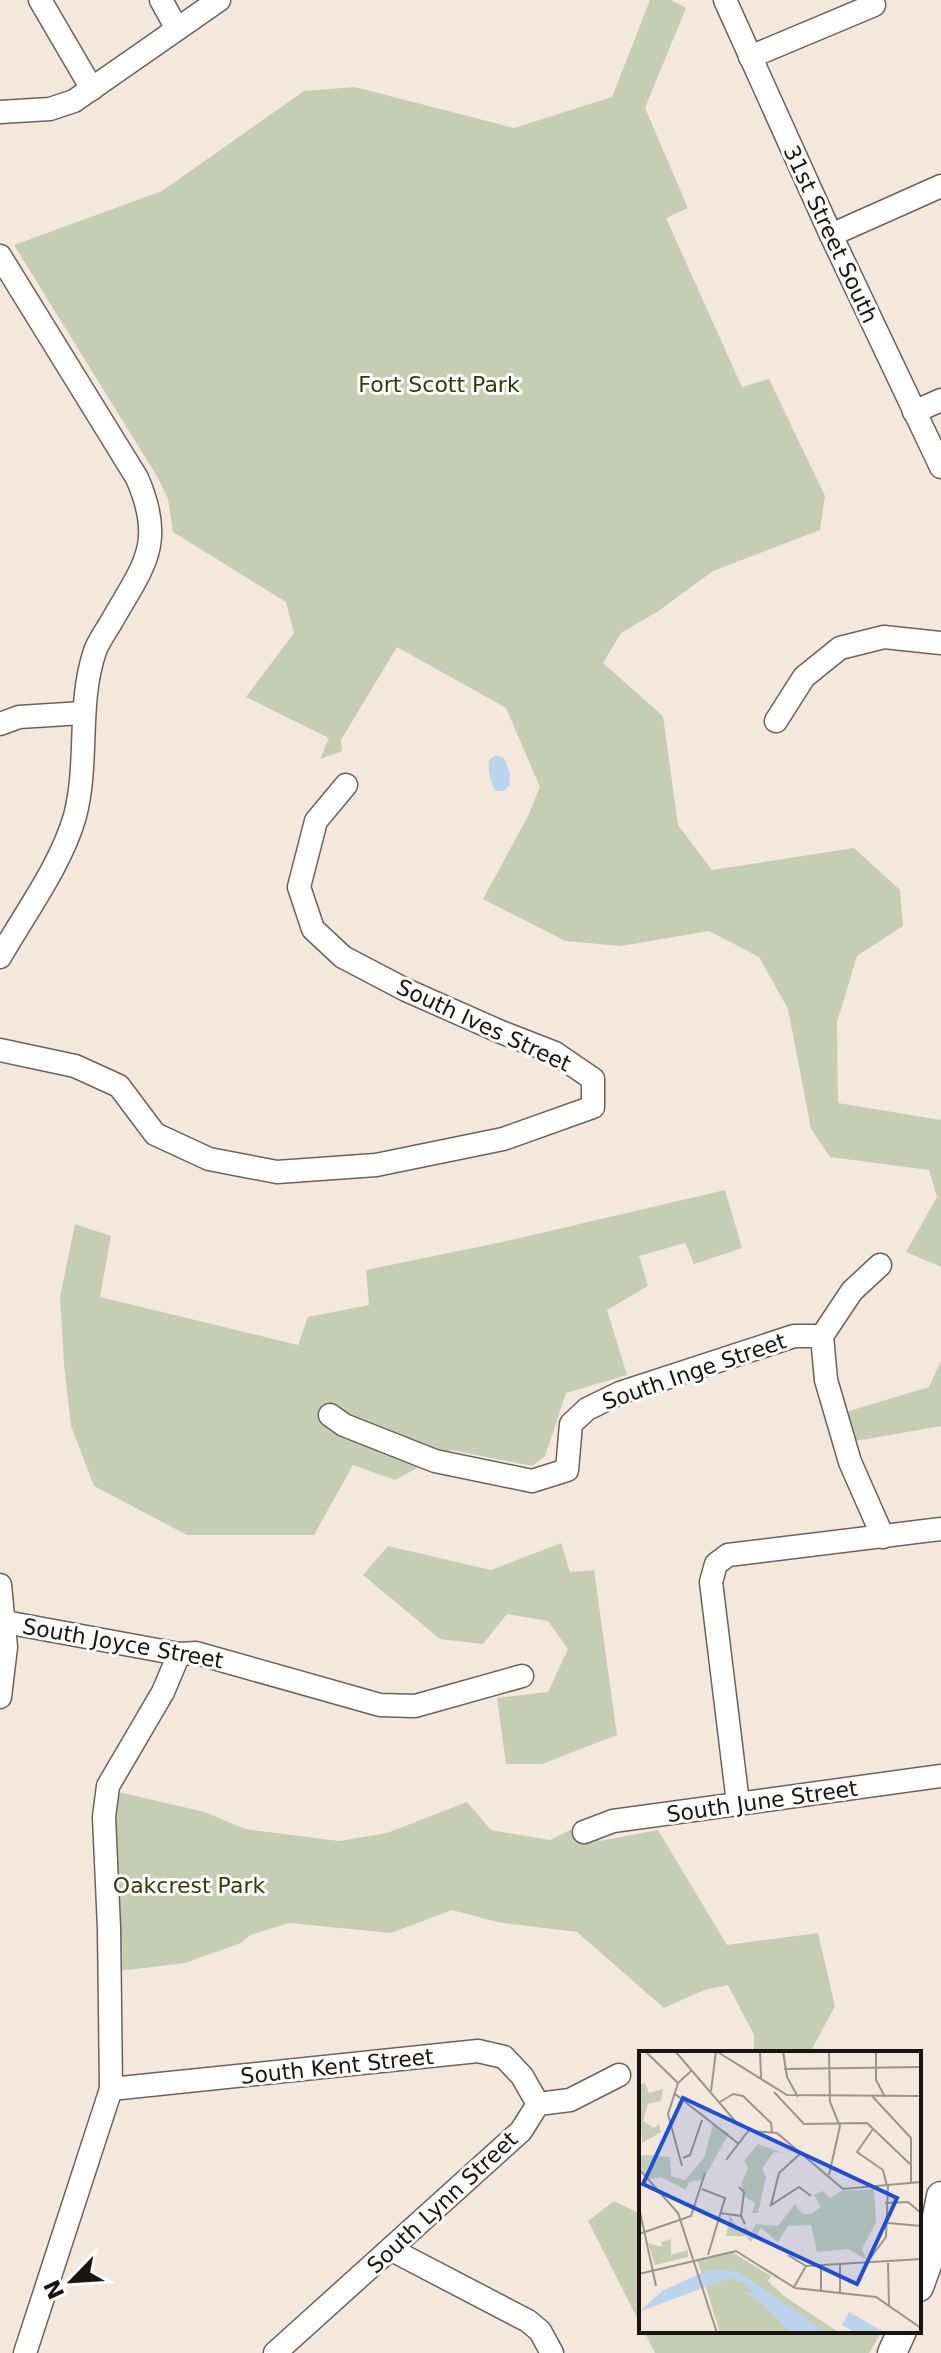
<svg xmlns="http://www.w3.org/2000/svg" width="941" height="2353" font-family="'DejaVu Sans',sans-serif">
  <rect width="100%" height="100%" fill="#f4e8dd"/>
  <g fill="#c5ceb2">
    <polygon points="650,0 671,0 686,8 645,108 688,208 666,218 742,387 769,379 825,496 820,530 713,571 657,612 621,633 603,663 663,716 678,825 712,870 854,848 900,890 903,926 857,956 837,1022 838,1103 941,1120 941,1267 906,1252 937,1197 929,1170 830,1157 811,1129 788,1009 759,957 709,931 621,946 565,941 483,899 528,816 540,787 506,708 397,647 341,740 342,751 320,759 329,738 246,697 294,633 286,602 173,532 168,499 158,478 14,245 162,191 304,91 355,87 514,128 612,97"/>
    <polygon points="725,1190 742,1248 694,1264 685,1243 639,1256 648,1286 607,1310 627,1375 566,1393 545,1456 532,1466 451,1450 395,1480 353,1465 314,1535 187,1535 94,1486 71,1426 64,1364 60,1297 75,1224 111,1236 100,1297 298,1345 308,1317 369,1305 366,1270 507,1241"/>
    <polygon points="941,1361 941,1426 856,1441 846,1412 929,1387"/>
    <polygon points="561,1543 570,1572 594,1570 617,1735 542,1764 506,1764 497,1698 548,1692 568,1649 548,1621 507,1614 483,1644 440,1639 363,1575 388,1546 491,1570"/>
    <polygon points="118,1792 205,1812 245,1829 339,1841 387,1833 467,1802 491,1830 550,1840 584,1823 600,1841 658,1830 727,1945 818,1933 835,2006 810,2053 754,2053 754,2035 728,1985 704,1990 664,2008 577,1932 497,1922 452,1910 391,1933 289,1923 250,1935 241,1943 185,1963 119,1971 114,1823"/>
    <polygon points="614,2201 641,2214 641,2326 588,2221"/>
    <polygon points="644,2331 882,2331 869,2353 655,2353"/>
  </g>
  <path fill="#bbd4ee" d="M496 755 504 758 510 773 509 786 504 791H496C491 785 487 768 489 760Z"/>
  <g fill="none" stroke-linecap="round" stroke-linejoin="round">
    <g stroke="#6d6258" stroke-width="25">
      <g id="minor">
        <polyline points="40,0 92,89"/>
        <polyline points="161,0 177,29"/>
        <polyline points="725,0 831,235 941,467"/>
        <polyline points="750,57 874,5"/>
        <polyline points="0,112 50,109 74,101 219,0"/>
        <polyline points="831,235 941,186"/>
        <path d="M0 256 137 478C165 542 145 564 113 619 107 630 99 640 95 651 77 704 89 762 75 816 61 865 26 912 0 957"/>
        <polyline points="914,412 941,400"/>
        <polyline points="776,721 804,677 840,648 884,637 941,643"/>
        <polyline points="0,724 19,717 83,713"/>
        <polyline points="0,1050 75,1066 119,1086 155,1134 209,1159 277,1172 376,1165 503,1139 593,1107 593,1079 555,1053 501,1032 406,990 343,957 313,929 299,887 316,821 346,785"/>
        <polyline points="880,1265 852,1291 822,1336 826,1380 850,1462 883,1537"/>
        <polyline points="330,1415 344,1425 435,1461 532,1481 567,1470 571,1424 587,1409 620,1393 794,1336 822,1336"/>
        <polyline points="0,1585 6,1647 0,1697"/>
        <polyline points="5,1622 179,1654 196,1653 380,1705 415,1706 522,1676"/>
        <polyline points="738,1803 711,1582 716,1564 728,1555 941,1529"/>
        <polyline points="584,1832 613,1821 941,1776"/>
        <polyline points="111,2089 478,2051 504,2057 522,2076 538,2104"/>
        <polyline points="392,2250 528,2321 540,2331 552,2353"/>
        <polyline points="25,2353 111,2089 109,1928 104,1817 108,1786 163,1692 179,1654"/>
        <polyline points="275,2353 521,2131 538,2104 570,2100 619,2075"/>
      </g>
    </g>
    <g stroke="#6d6258" stroke-width="31">
      <g id="major">
        <polyline points="919,2287 928,2262 941,2196"/>
        <polyline points="892,2353 902,2331"/>
      </g>
    </g>
    <use href="#minor" stroke="#fff" stroke-width="22"/>
    <use href="#major" stroke="#fff" stroke-width="28"/>
  </g>
  <g text-anchor="middle" stroke-width="6" stroke-linejoin="round" paint-order="stroke">
    <g font-size="22" fill="#1a1512" stroke="#fff">
      <text transform="translate(831 234) rotate(65)" y="8">31st Street South</text>
      <text transform="translate(484 1025) rotate(25)" y="8">South Ives Street</text>
      <text transform="translate(694 1371) rotate(-19)" y="8">South Inge Street</text>
      <text transform="translate(123 1643) rotate(10)" y="8">South Joyce Street</text>
      <text transform="translate(762 1801) rotate(-8)" y="8">South June Street</text>
      <text transform="translate(337 2066) rotate(-6)" y="8">South Kent Street</text>
      <text transform="translate(442 2202) rotate(-43)" y="8">South Lynn Street</text>
    </g>
    <g font-size="22" fill="#313c06" stroke="#fff">
      <text x="439" y="392">Fort Scott Park</text>
      <text x="189" y="1893">Oakcrest Park</text>
    </g>
  </g>
  <g transform="translate(639 2051)">
    <rect width="282" height="282" fill="#f4e8dd"/>
    <path d="M6 32 10 42 24 38 22 50 9 53 4 70 15 77 20 73 22 81 3 92 0 34ZM74 74 90 82 64 129 50 131 47 139 22 126 9 129 0 113V106L7 104 31 106 32 125 46 129 65 107ZM119 93 143 102 135 101 123 117 127 126 119 162H113L116 152 106 146 102 133 109 117 105 110ZM235 138 237 171 223 198 228 209 209 198 178 201 172 174 149 175 139 191 122 177 112 191 107 185H87L91 164 100 181 106 176 112 182 117 173 139 175 156 153 163 163H172L182 156 175 144 184 140 191 147 202 140ZM32 188V204L49 199V206L16 214 9 192 23 196 22 191ZM93 201 132 225 129 230 145 245 201 282H81L58 208Z" fill="#c5ceb2"/>
    <path d="M71 218 100 221 188 282H152L118 248 103 241 114 242 107 233 90 227 0 261 23 240ZM210 261 247 282H216L203 274Z" fill="#bbd4ee"/>
    <path fill="none" stroke="#9d948c" stroke-width="2" d="M6 0 39 32M36 0 96 70 114 80 138 82 204 138 282 131M77 0 148 44 282 45M121 0 122 27M144 0 148 26 159 46M237 0V29L246 46M145 18 282 16M72 40 77 0M135 41 165 73 228 72 271 113M36 43 100 93M233 45 272 87V132M81 51 94 43 104 45 132 72 133 81M234 78 218 101 244 119 248 135M163 101 140 122 132 154 160 136 172 145M44 107 51 104 63 69M87 109 110 79M43 115 29 63 39 32 52 20M0 118 39 162 78 282M190 124 201 75 191 51 190 0M100 136 105 141 102 165M63 138 86 147 69 204M246 152 269 151 282 162M0 156 17 235M81 162 102 165 106 173M249 172 282 175M0 183 52 165 66 122M149 204 167 215 282 208M249 212 250 254M227 213 247 186 249 134M0 223 97 200 156 237 237 246 282 277M155 236 167 215M182 240V213M201 241V213"/>
    <path fill="#1d4ed8" fill-opacity="0.15" stroke="#1d4ed8" stroke-width="4" d="M44 47 258 147 218 233 4 133Z"/>
    <rect width="282" height="282" fill="none" stroke="#1a1512" stroke-width="4"/>
  </g>
  <g transform="translate(72 2281) rotate(245)" stroke="#ffffff" stroke-width="6" paint-order="stroke">
  <path d="M0-6L14 30L0 20L-14 30Z" fill="#1a1512"/>
  <text y="-12" font-size="22" font-weight="bold" text-anchor="middle" fill="#1a1512">N</text>
  </g>
</svg>
